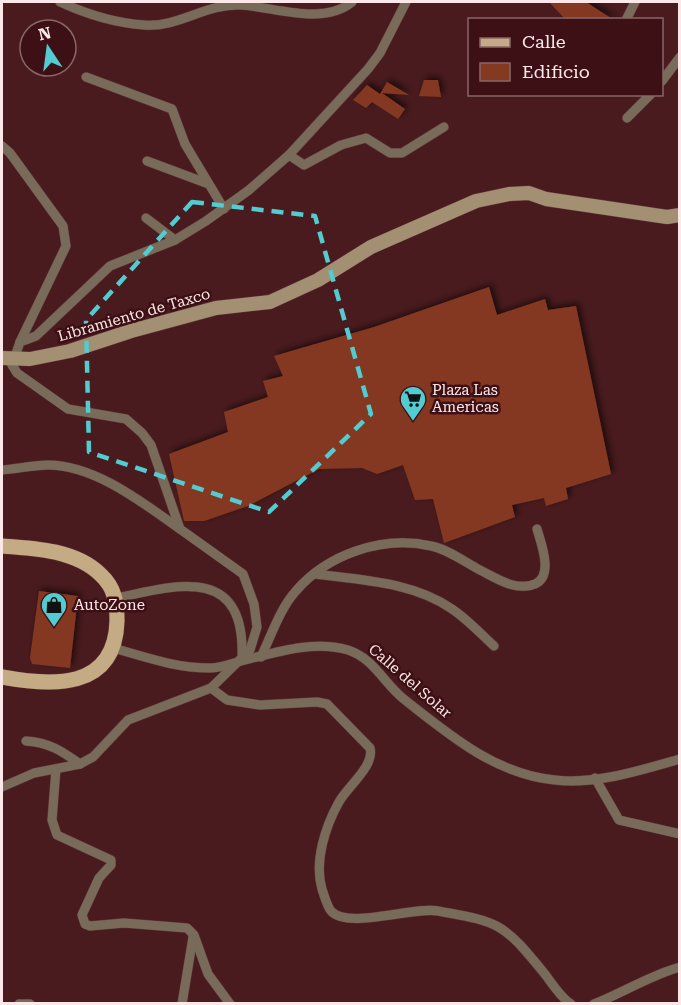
<svg xmlns="http://www.w3.org/2000/svg" width="681" height="1005" font-family="'Roboto Serif',serif">
  <defs>
    <filter id="shadow"><feDropShadow dx="3" dy="-3" stdDeviation="3" flood-color="#0009"/></filter>
  </defs>
  <rect width="100%" height="100%" fill="#491b1e"/>
  <g fill="#843921" filter="url(#shadow)">
    <polygon points="549,2 586,2 614,20 566,20"/>
    <polygon points="424,80 438,80 441,97 419,96"/>
    <polygon points="387,82 409,95 382,93 405,109 398,119 372,102 366,108 353,100 367,85 380,94"/>
    <polygon points="489,287 497,315 545,299 548,310 576,306 611,474 566,488 568,499 546,506 544,498 512,505 515,517 444,543 433,499 415,500 403,465 377,474 362,468 319,469 248,506 204,521 184,521 169,454 228,432 224,412 268,397 263,381 283,376 274,356 374,327"/>
    <polygon points="39,591 78,596 70,668 32,664 30,658"/>
  </g>
  <g fill="none" stroke-linecap="round" stroke-linejoin="round">
    <g stroke="#62383a" stroke-width="10">
      <g id="street">
        <path d="M60 2C86 14 115 23 144 25 178 28 206 3 241 5 275 7 323 26 352 2"/>
        <polyline points="626,20 635,2"/>
        <polyline points="86,77 172,109 185,144 224,209"/>
        <polyline points="662,81 680,57"/>
        <polyline points="627,118 651,94"/>
        <polyline points="2,146 10,153 63,226 66,246 20,342"/>
        <polyline points="289,155 304,165 341,145 366,138 390,153 402,153 444,127"/>
        <polyline points="147,161 206,183"/>
        <polyline points="146,218 175,240"/>
        <path d="M2 470C17 469 33 465 48 465 95 465 143 503 180 529"/>
        <path d="M315 574C361 580 413 582 452 609 467 619 481 634 494 646"/>
        <path d="M117 598C179 584 245 566 242 657"/>
        <path d="M113 648C146 657 175 668 210 668 222 668 233 663 245 660 277 652 315 640 348 650 375 659 384 684 405 700 449 735 497 775 555 780 595 785 641 770 680 759"/>
        <path d="M261 657C271 636 280 609 295 592 327 554 383 535 431 546 447 549 465 562 480 570 496 578 516 592 535 584 554 576 541 543 537 529"/>
        <path d="M211 688 227 700 260 705 317 702 327 704 370 748C375 766 347 787 339 802 325 827 314 862 322 889 324 895 327 906 331 911 348 930 415 906 438 911 501 922 504 924 544 973 552 983 560 997 571 1004"/>
        <path d="M26 741C48 742 62 751 80 764"/>
        <polyline points="56,769 52,820 57,835 111,860 111,865 99,878 82,915 85,924 90,926 124,923 187,928 194,935 208,974 230,1004"/>
        <polyline points="595,778 619,820 680,834"/>
        <polyline points="2,787 34,773 80,764 93,757 128,720 211,688 250,650 257,627 254,604 243,574 180,529 151,445 142,433 126,419 68,409 17,373 12,365 20,342 36,336 110,266 175,240 206,221 249,190 289,155 368,69 380,53 406,2"/>
        <polyline points="19,1004 30,1004"/>
        <polyline points="182,1004 193,937"/>
        <path d="M594 1004C623 993 650 975 680 967"/>
      </g>
    </g>
    <g stroke="#62383a" stroke-width="15">
      <polyline id="secondary" points="2,358 30,359 70,351 131,331 216,308 270,302 318,280 371,247 476,201 509,194 529,193 546,199 667,217 680,215"/>
    </g>
    <g stroke="#62383a" stroke-width="16">
      <path id="primary" d="M2 546C34 548 76 550 101 575 115 588 117 603 117 621 115 691 51 686 2 677"/>
    </g>
    <use href="#street" stroke="#786b59" stroke-width="9"/>
    <use href="#secondary" stroke="#a38f72" stroke-width="14"/>
    <use href="#primary" stroke="#c4ab84" stroke-width="15"/>
  </g>
  <path fill="none" stroke="#52ccd0" stroke-width="4.5" stroke-dasharray="12 8" stroke-linejoin="round" d="M192 202 315 216 371 414 269 512 89 452 86 320Z"/>
  <defs>
    <g id="supermarket-pin" transform="scale(1.35)"><path d="M0 17L-7.5 6A9.5 9.5 0 1 1 7.5 6Z" fill="#52ccd0" stroke="#3d1015"/><path d="M-6-5.5h2.5l.6 2H6L4.5 2H-2.5L-4.4-4H-6ZM-1.5 3.2a1.3 1.3 0 1 0 .1 0ZM3 3.2a1.3 1.3 0 1 0 .1 0Z" fill="#111"/></g>
    <g id="shop-pin" transform="scale(1.35)"><path d="M0 17L-7.5 6A9.5 9.5 0 1 1 7.5 6Z" fill="#52ccd0" stroke="#3d1015"/><path d="M-5-2.5h2.3a2.7 3.5 0 0 1 5.4 0H5L5.5 6h-11ZM-1.5-2.5h3a1.5 2.3 0 0 0-3 0Z" fill="#111"/></g>
  </defs>
  <g fill-rule="evenodd">
    <use href="#supermarket-pin" x="413" y="399"/>
    <use href="#shop-pin" x="54" y="605"/>
  </g>
  <g text-anchor="middle" stroke-width="5" stroke-linejoin="round" paint-order="stroke">
    <g font-size="15" fill="#fce8e8" stroke="#3d1015">
      <text transform="translate(134 315) rotate(-16)" y="5">Libramiento de Taxco</text>
      <text transform="translate(410 681) rotate(41)" y="5">Calle del Solar</text>
    </g>
    <g font-size="15" fill="#fce8e8" stroke="#3d1015" text-anchor="start">
      <text x="432" y="395">Plaza Las<tspan x="432" dy="17">Americas</tspan></text>
      <text x="74" y="610">AutoZone</text>
    </g>
  </g>
  <rect width="681" height="1005" fill="none" stroke="#fce8e8" stroke-width="6"/>
  <rect x="468" y="18" width="195" height="78" fill="#3d1015" stroke="#896669" stroke-width="1.5"/>
  <rect x="480" y="38" width="30" height="9" fill="#c4ab84" stroke="#896669" stroke-width="1.5"/>
  <text x="522" y="48" font-size="18" fill="#fce8e8">Calle</text>
  <rect x="480" y="63" width="30" height="18" fill="#843921" stroke="#896669" stroke-width="1.5"/>
  <text x="522" y="78" font-size="18" fill="#fce8e8">Edificio</text>
  <g transform="translate(48 48) rotate(347)"><circle r="28" fill="#3d1015" stroke="#896669" stroke-width="1.5"/>
  <path d="M0-4.5L10 22L0 15L-10 22Z" fill="#52ccd0"/>
  <text y="-9" font-size="16" font-weight="bold" text-anchor="middle" fill="#fce8e8">N</text>
  </g>
</svg>
